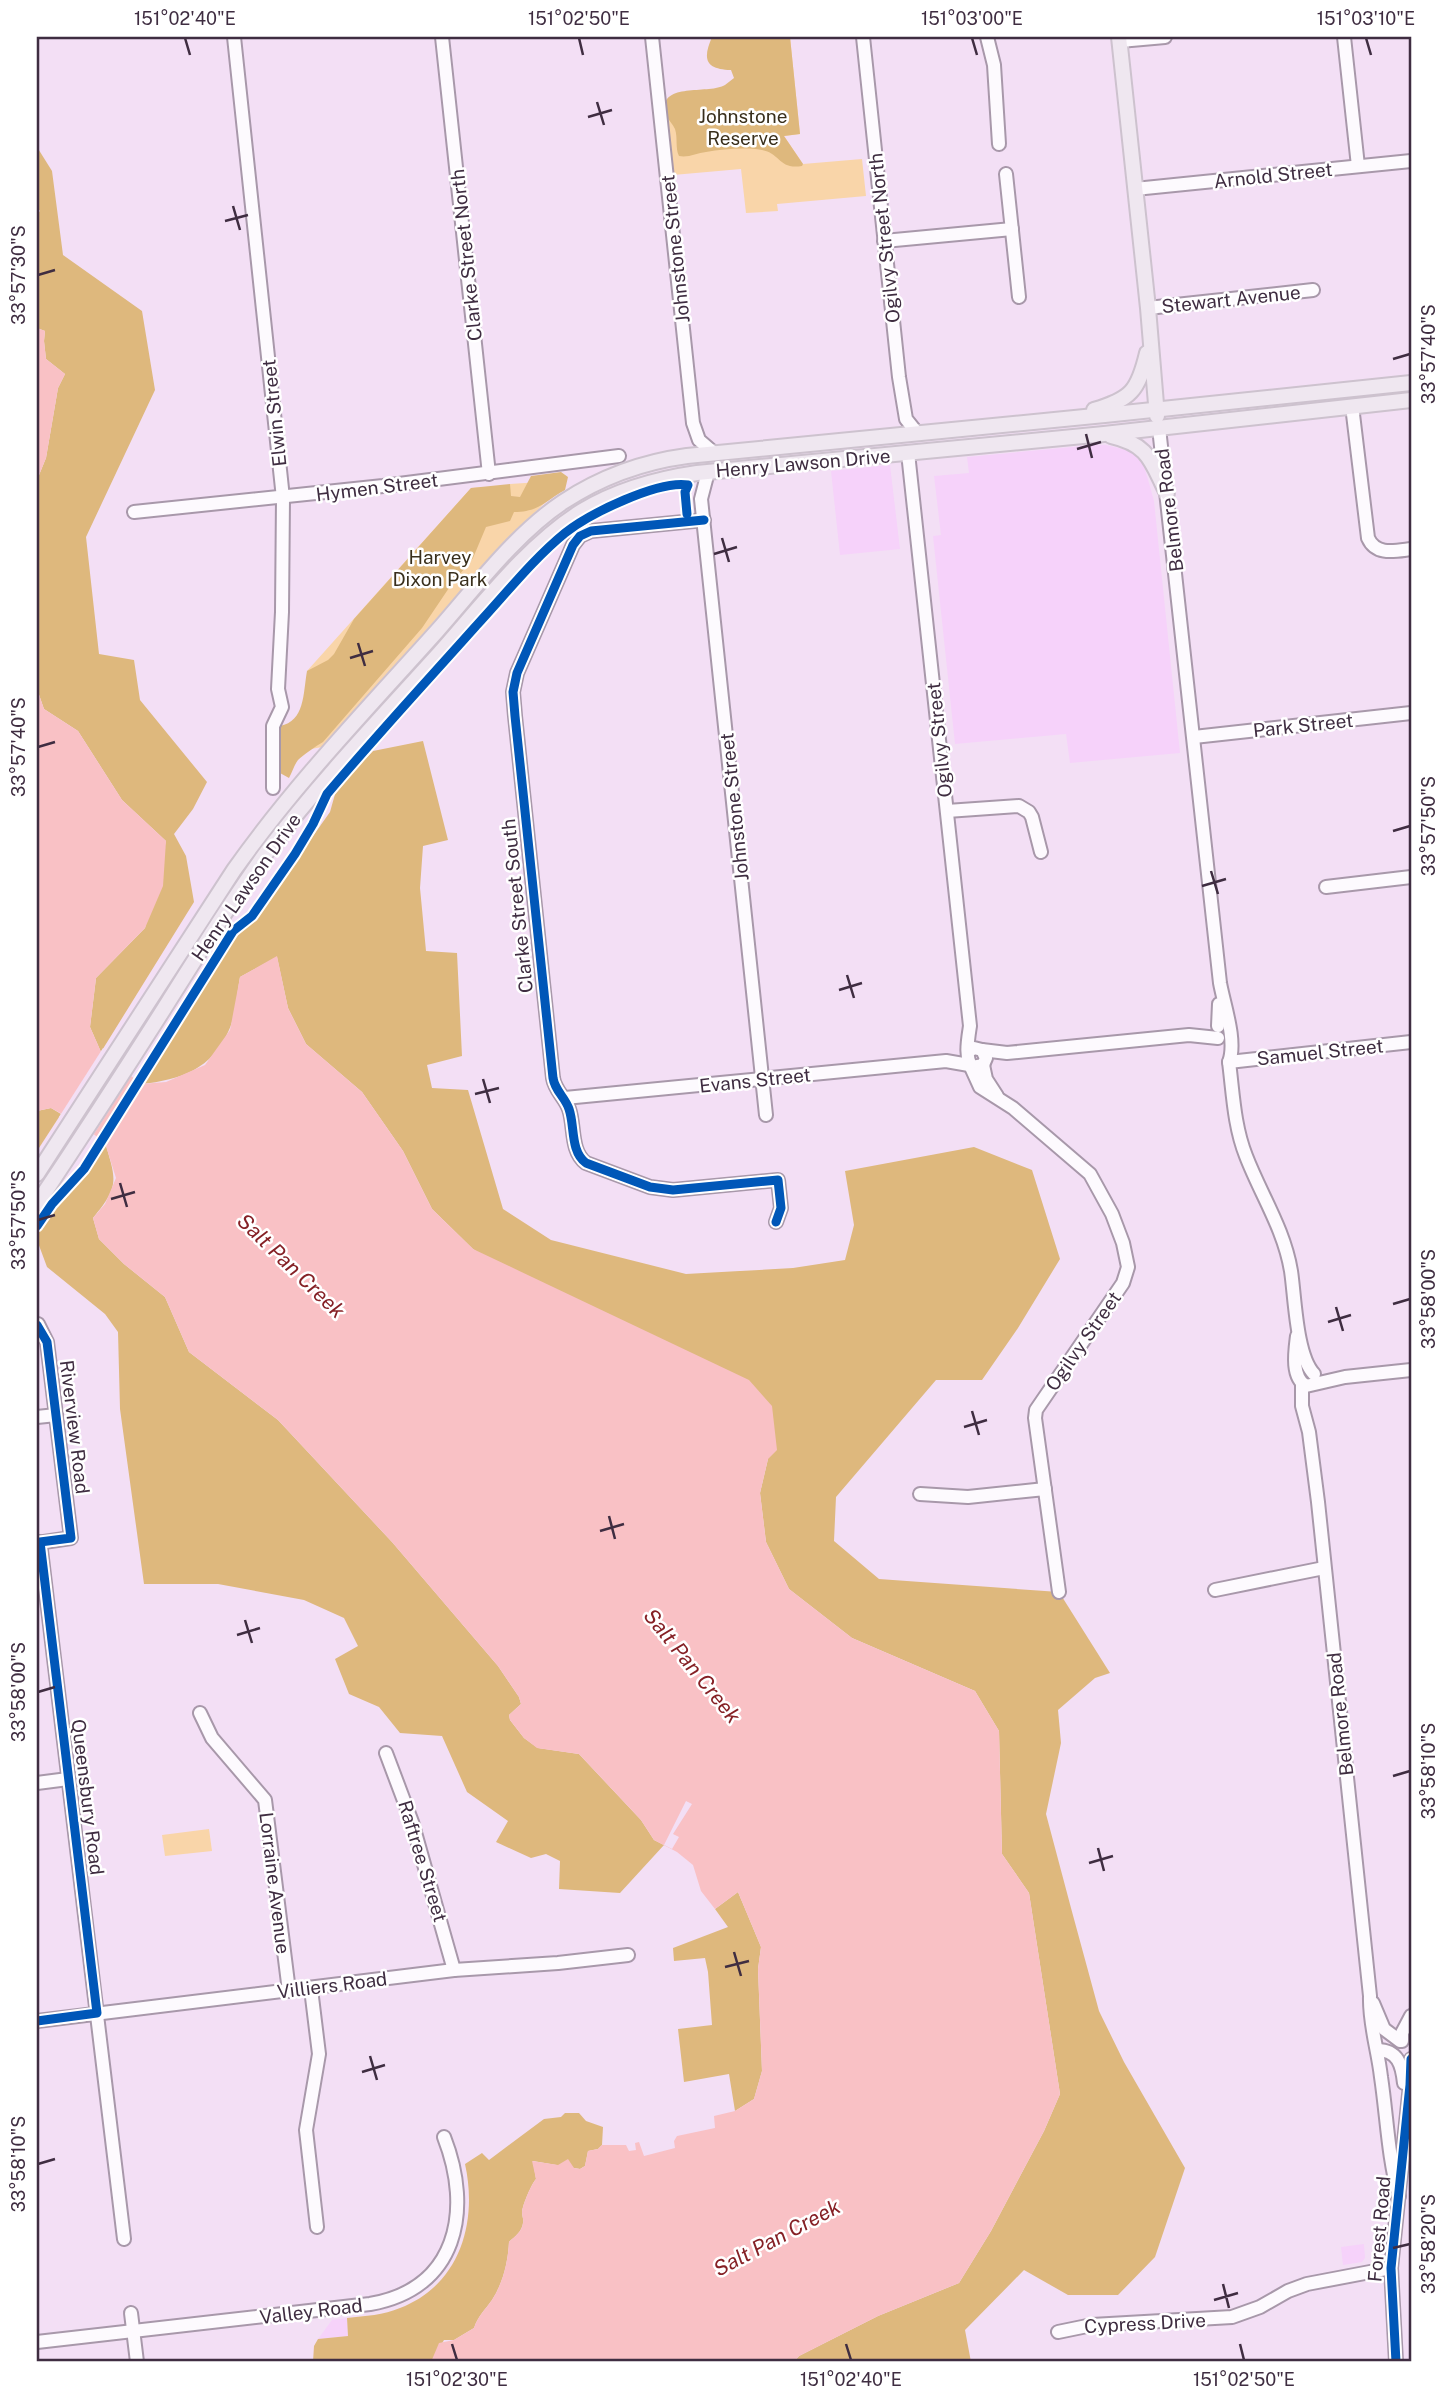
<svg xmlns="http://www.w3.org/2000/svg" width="1448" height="2399" font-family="'Public Sans',sans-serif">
  <rect width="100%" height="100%" fill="#f3dff5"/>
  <g fill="#f6d2fa">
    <polygon points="1094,445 1106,445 1131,451 1139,457 1144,466 1149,483 1154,501 1180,753 1070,763 1066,734 955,744 933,536 941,535 934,476 969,473 967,457"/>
    <polygon points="890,465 900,549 840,555 831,471"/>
    <polygon points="1364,2244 1365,2258 1362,2262 1343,2265 1341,2247"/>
    <polygon points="347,2318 348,2336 318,2339 332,2320"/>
  </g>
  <g fill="#f9d5a9">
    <polygon points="790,37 800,134 784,136 803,164 862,159 866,196 777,204 778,211 746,213 741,169 673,175 666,117 736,82"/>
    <polygon points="540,482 547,501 512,534 322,747 294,752 309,733 307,671 471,488 484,487 500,505 510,484"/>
    <polygon points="209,1829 212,1851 165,1856 162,1835"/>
  </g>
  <g fill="#deb87d">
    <path d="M712 37H790L800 134 784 136 803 164 802 166C779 170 780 153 762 150 745 147 724 149 706 152 697 153 688 158 679 156 675 148 678 138 675 129 673 124 668 120 666 115 656 81 708 95 725 85 728 83 731 80 734 78L731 70C706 69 702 60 712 37Z"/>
    <polygon points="37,147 52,171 63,255 142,311 155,390 86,537 99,654 134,660 140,700 207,782 193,809 174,834 186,856 194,902 101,1052 90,1027 96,978 145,928 166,841 122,800 78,731 44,709 37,689 37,480 46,458 58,388 65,374 46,359 44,341 45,331 37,328 37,214 40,211 37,207"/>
    <path d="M561 472 568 477 565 490C545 501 539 512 514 512L510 521 486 527 473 558 451 585 422 628 323 742C316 746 303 755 298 760 294 765 292 773 289 778L280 773 278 736 280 726C305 721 303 694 307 671L328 660 334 654 354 619 471 488 510 484 511 496 520 497 531 476Z"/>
    <path d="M423 741 448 840 423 846 420 888 426 951 457 953 462 1056 427 1065 432 1088 468 1090 503 1209 551 1240 686 1274 793 1268 845 1260 854 1225 845 1171 974 1147 1032 1170 1060 1259 1018 1328 982 1380H936L836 1497 834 1541 879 1579 1059 1592 1110 1673 1095 1678 1058 1710 1061 1743 1046 1814 1071 1908 1099 2011 1124 2062 1185 2168 1155 2257 1118 2295H1068L1024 2270 965 2330 971 2362H794L799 2356 878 2316 959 2283 991 2231 1044 2131 1060 2094 1029 1893 1002 1854 999 1731 975 1691 852 1638 789 1589 766 1542 760 1493 768 1459 473 1249 432 1209 403 1151 362 1092 306 1044 288 1008 277 957 240 977C237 993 236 1015 229 1030 212 1069 181 1080 141 1084L232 941 252 922 330 812 337 787 373 751Z"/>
    <polygon points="51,1108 61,1114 37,1151 37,1111"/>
    <path d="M105 1142C116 1180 120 1186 93 1218L99 1239 124 1264 165 1297 189 1352 278 1420 392 1542 498 1666 519 1697 521 1704 509 1715 510 1720 524 1738 538 1748 579 1754 641 1820 654 1840 664 1845 620 1893 559 1889 560 1861 546 1854 531 1858 496 1842 508 1821 467 1792 442 1736 400 1733 379 1707 349 1694 335 1659 358 1646 344 1618 304 1600 218 1584H144L120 1409 118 1332 105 1314 47 1267 37 1240V1232L56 1204 86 1171Z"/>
    <polygon points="738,1892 761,1947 758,1969 762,2071 754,2099 735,2111 729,2074 684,2082 678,2029 712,2025 708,1972 705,1958 674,1961 673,1948 728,1927 715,1909"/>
    <path d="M565 2113H579L586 2121 603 2127 602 2145 598 2149 588 2151 585 2166 580 2169 533 2161 536 2179C531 2185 523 2204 522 2212 522 2216 524 2220 523 2223 522 2232 514 2237 509 2242 508 2262 503 2283 492 2300 485 2310 478 2316 474 2328L454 2340H444L431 2362H313L314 2346 318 2339 348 2336 347 2318C365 2316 384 2315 400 2308 460 2285 478 2222 465 2164L482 2153 489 2160 544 2119 561 2117Z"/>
  </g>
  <g fill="#f9c1c5">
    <polygon points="37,328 45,331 44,341 46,359 65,374 58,388 46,458 37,480"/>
    <path d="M37 689 44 709 78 731 122 800 166 841 163 886 145 928 96 978 90 1027 101 1052 141 1084 166 1082 205 1065 230 1030 240 977 277 956 288 1008 306 1044 362 1092 403 1151 432 1209 473 1249 749 1380 772 1406 777 1450 768 1459 760 1493 766 1542 789 1589 852 1638 975 1691 999 1731 1002 1854 1029 1893 1060 2094 1044 2131 991 2231 959 2283 878 2316 799 2356 794 2362H431L439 2343 454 2340 474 2328C478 2316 485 2310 492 2300 503 2283 508 2262 509 2242 514 2237 522 2232 523 2223 524 2220 522 2216 522 2212 523 2204 531 2185 536 2179L532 2161 558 2165 568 2159 574 2168 580 2169 585 2166 588 2151 598 2149 602 2145H626L629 2151 636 2150 635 2143 639 2142 644 2156 675 2148 674 2141 677 2136 715 2128 714 2116 735 2111 754 2099 762 2071 758 1969 761 1947 738 1892 715 1909 701 1891 693 1865 677 1852 654 1840 641 1820 579 1754 537 1748 524 1738 510 1720 509 1715 521 1704 519 1697 498 1666 392 1542 278 1420 189 1352 165 1297 124 1264 99 1239 93 1218 105 1204 116 1178 105 1143 82 1125 51 1108 37 1111Z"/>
  </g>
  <g fill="#f3dff5">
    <polygon points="103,1048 133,1073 92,1137 59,1117"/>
    <polygon points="136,1076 143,1081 102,1146 95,1140"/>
    <polygon points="686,1801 692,1804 673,1834 679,1837 672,1849 664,1845"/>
  </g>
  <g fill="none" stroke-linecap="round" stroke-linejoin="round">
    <g stroke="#a898aa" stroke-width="16">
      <g id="minor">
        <polyline points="234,37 283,498 282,612 278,689 282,707 273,726 273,788"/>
        <polyline points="442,37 489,474"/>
        <polyline points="652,37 693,423 699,440 714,453"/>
        <polyline points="863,37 899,377 906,419 918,434"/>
        <polyline points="987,37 994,65 999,144"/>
        <polyline points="1344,37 1358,166"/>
        <polyline points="1120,41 1165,37"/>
        <polyline points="1006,174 1019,297"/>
        <polyline points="1135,189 1411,161"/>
        <polyline points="884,241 1012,229"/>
        <polyline points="1148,308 1313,290"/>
        <path d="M1352 406 1368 538C1376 556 1395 551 1411 549"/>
        <path d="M1159 428 1220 983C1224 1005 1237 1041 1229 1062 1233 1093 1234 1126 1246 1156 1261 1195 1284 1229 1291 1271 1295 1297 1296 1355 1314 1374"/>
        <path d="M908 453 970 1026C968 1039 964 1060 973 1067L983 1065 986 1058 982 1050 974 1048 969 1051"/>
        <polyline points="708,472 701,499 766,1115"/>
        <polyline points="134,512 383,486 619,456"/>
        <path d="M704 520 591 531 580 536 573 545 517 673 513 692 515 716 553 1078C555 1091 565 1097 569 1109 575 1126 570 1151 586 1163L650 1187 673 1190 778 1180 781 1208 776 1222"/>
        <polyline points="1194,737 1411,713"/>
        <polyline points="947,811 1019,806 1029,812 1032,817 1041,852"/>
        <polyline points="1326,887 1411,877"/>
        <polyline points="1218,1026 1219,1004"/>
        <polyline points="982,1050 1007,1053 1189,1035 1218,1038"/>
        <polyline points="1229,1062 1411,1042"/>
        <polyline points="970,1065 980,1087 1013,1108 1090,1174 1112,1214 1123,1243 1128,1267 1123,1283 1036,1410 1035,1418 1059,1592"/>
        <polyline points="983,1065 986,1079 997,1096"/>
        <polyline points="565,1098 946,1061 969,1065"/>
        <path d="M1297 1336C1295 1352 1291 1377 1306 1386L1345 1377 1411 1370"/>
        <path d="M1302 1384V1406L1309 1432 1318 1502 1370 1996C1369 2024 1378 2050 1381 2077 1387 2117 1388 2157 1399 2196"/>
        <polyline points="37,1417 56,1415"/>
        <polyline points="920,1494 968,1497 1045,1489"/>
        <polyline points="40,1542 124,2239"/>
        <polyline points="37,1543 71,1538 47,1342 38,1324"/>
        <polyline points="1215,1590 1324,1568"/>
        <polyline points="200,1713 212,1738 265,1800 289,1991"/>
        <polyline points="386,1753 412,1822 454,1970"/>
        <polyline points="37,1783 68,1779"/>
        <polyline points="311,1989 319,2054 306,2130 317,2227"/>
        <polyline points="1373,2003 1384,2029 1400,2041"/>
        <polyline points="37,2021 454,1970 558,1963 628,1955"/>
        <polyline points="1402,2041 1402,2033 1411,2016"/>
        <path d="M1377 2050C1398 2050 1402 2065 1404 2083"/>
        <polyline points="131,2313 137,2362"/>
        <polyline points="1058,2332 1092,2325 1232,2317 1260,2307 1288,2291 1307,2284 1391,2268"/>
        <path d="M37 2342 370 2304C457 2289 473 2211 444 2137"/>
        <polyline points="1396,2362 1391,2268 1410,2085 1411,2059"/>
      </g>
    </g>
    <g stroke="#cdc2ce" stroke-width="18">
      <g id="major">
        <polyline points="1119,37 1148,308 1157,416"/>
        <path d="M1094 410C1131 399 1138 391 1147 353"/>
        <path d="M1111 436C1150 445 1151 462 1167 493"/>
        <path d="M37 1174 234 870C294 785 368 708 437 631 475 588 515 534 563 502 601 477 642 462 687 456 928 433 1170 409 1411 383"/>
        <path d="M37 1204C81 1138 124 1072 167 1004 200 952 232 899 269 849 320 782 379 720 436 657 479 609 527 545 582 511 617 490 656 479 697 473L1104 434 1411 400"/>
      </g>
    </g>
    <use href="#minor" stroke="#fdfafe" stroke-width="12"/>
    <use href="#major" stroke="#efe7f0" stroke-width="14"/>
    <g stroke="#fff" stroke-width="13">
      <g id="cycleway">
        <path d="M704 520 591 531 580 536 573 545 517 673 513 692 515 716 553 1078C555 1091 565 1097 569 1109 575 1126 570 1151 586 1163L650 1187 673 1190 778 1180 781 1208 776 1222"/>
        <path d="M37 1226 52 1204 84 1169 233 931 252 916 295 854 313 824 327 794C375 737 426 682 476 626 505 595 532 560 565 533 589 514 658 480 688 485L685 492 687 514"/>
        <polyline points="37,1325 47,1342 71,1538 40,1542 97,2013 37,2021"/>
        <polyline points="1396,2362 1391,2268 1410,2085 1411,2059"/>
      </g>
    </g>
    <use href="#cycleway" stroke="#0057b8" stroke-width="9"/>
  </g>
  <path fill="none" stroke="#3f2d41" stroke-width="2.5" d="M185 38 190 55M579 38 583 55M972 38 977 55M1366 38 1371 55M597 102 604 125M588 117 612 110M233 206 240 230M225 221 248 215M38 275 55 270M1393 359 1410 354M1086 434 1092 458M1077 449 1101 442M722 538 729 562M714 554 737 547M358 643 365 666M350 658 373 651M38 747 55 742M1393 831 1410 826M1211 871 1218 894M1202 886 1226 879M847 975 854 998M839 990 862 983M483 1079 490 1103M475 1094 499 1088M120 1183 127 1207M111 1199 135 1192M38 1220 55 1215M1393 1304 1410 1299M1336 1307 1343 1331M1328 1322 1351 1315M972 1411 979 1435M964 1427 987 1420M609 1516 615 1539M600 1531 624 1524M245 1620 252 1643M237 1635 260 1628M38 1692 55 1687M1393 1776 1410 1771M1098 1848 1104 1871M1089 1863 1113 1856M734 1952 741 1976M725 1967 749 1961M370 2056 377 2080M362 2072 385 2065M38 2164 55 2159M1393 2248 1410 2244M1223 2284 1229 2308M1214 2300 1238 2293M452 2344 457 2360M846 2344 851 2360M1240 2344 1244 2360"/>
  <g text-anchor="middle" stroke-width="5" stroke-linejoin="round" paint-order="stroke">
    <g font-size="19" fill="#392f1c" stroke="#fff">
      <text x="743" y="123">Johnstone<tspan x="743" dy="22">Reserve</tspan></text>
      <text x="440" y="564">Harvey<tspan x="440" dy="22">Dixon Park</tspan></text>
    </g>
    <g font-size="19" fill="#3f2d41" stroke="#fff">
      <text transform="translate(1273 175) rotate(-6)" y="7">Arnold Street</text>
      <text transform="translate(884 238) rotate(-96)" y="7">Ogilvy Street North</text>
      <text transform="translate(675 249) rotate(-96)" y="7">Johnstone Street</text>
      <text transform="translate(466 255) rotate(-96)" y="7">Clarke Street North</text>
      <text transform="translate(1231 299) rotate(-6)" y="7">Stewart Avenue</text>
      <text transform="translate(274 413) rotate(-96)" y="7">Elwin Street</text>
      <text transform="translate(803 463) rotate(-5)" y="7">Henry Lawson Drive</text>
      <text transform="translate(377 487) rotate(-7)" y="7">Hymen Street</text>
      <text transform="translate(1169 510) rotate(-97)" y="7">Belmore Road</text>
      <text transform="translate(1303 725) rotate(-6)" y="7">Park Street</text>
      <text transform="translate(939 740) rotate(-96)" y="7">Ogilvy Street</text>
      <text transform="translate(734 807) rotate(-96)" y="7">Johnstone Street</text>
      <text transform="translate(246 887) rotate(-55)" y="7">Henry Lawson Drive</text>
      <text transform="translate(517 906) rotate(-96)" y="7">Clarke Street South</text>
      <text transform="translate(1320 1052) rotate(-6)" y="7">Samuel Street</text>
      <text transform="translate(755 1080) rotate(-6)" y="7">Evans Street</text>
      <text transform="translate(1083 1341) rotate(-55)" y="7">Ogilvy Street</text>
      <text transform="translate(75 1427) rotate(83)" y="7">Riverview Road</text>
      <text transform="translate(1340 1714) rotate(-96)" y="7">Belmore Road</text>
      <text transform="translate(88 1797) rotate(83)" y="7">Queensbury Road</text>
      <text transform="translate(423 1861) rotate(73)" y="7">Raftree Street</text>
      <text transform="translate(275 1883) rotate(83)" y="7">Lorraine Avenue</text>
      <text transform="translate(332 1985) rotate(-7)" y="7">Villiers Road</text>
      <text transform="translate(1379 2229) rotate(-85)" y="7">Forest Road</text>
      <text transform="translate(311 2311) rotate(-7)" y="7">Valley Road</text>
      <text transform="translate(1145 2323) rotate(-3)" y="7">Cypress Drive</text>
    </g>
    <g font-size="21" font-style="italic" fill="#852025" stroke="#fff">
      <text transform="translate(291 1266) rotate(44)" y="7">Salt Pan Creek</text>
      <text transform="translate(692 1666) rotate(51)" y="7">Salt Pan Creek</text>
      <text transform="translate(777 2238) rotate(-28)" y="7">Salt Pan Creek</text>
    </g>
  </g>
  <rect width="1448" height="2399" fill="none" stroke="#ffffff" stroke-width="77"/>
  <rect x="38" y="38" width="1372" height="2322" fill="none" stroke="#3f2d41" stroke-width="2.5"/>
  <g font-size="18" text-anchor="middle" fill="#3f2d41">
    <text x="185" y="25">151°02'40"E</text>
    <text x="579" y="25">151°02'50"E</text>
    <text x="972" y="25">151°03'00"E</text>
    <text x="1366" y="25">151°03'10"E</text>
    <text transform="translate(19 275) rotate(-90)" y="6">33°57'30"S</text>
    <text transform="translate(1429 354) rotate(-90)" y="6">33°57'40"S</text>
    <text transform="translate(19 747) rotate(-90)" y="6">33°57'40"S</text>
    <text transform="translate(1429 826) rotate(-90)" y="6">33°57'50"S</text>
    <text transform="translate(19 1220) rotate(-90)" y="6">33°57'50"S</text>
    <text transform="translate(1429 1299) rotate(-90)" y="6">33°58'00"S</text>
    <text transform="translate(19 1692) rotate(-90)" y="6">33°58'00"S</text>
    <text transform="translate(1429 1771) rotate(-90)" y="6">33°58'10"S</text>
    <text transform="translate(19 2164) rotate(-90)" y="6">33°58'10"S</text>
    <text transform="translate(1429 2244) rotate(-90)" y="6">33°58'20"S</text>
    <text x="457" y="2386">151°02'30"E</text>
    <text x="851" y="2386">151°02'40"E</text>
    <text x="1244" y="2386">151°02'50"E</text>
  </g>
</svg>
